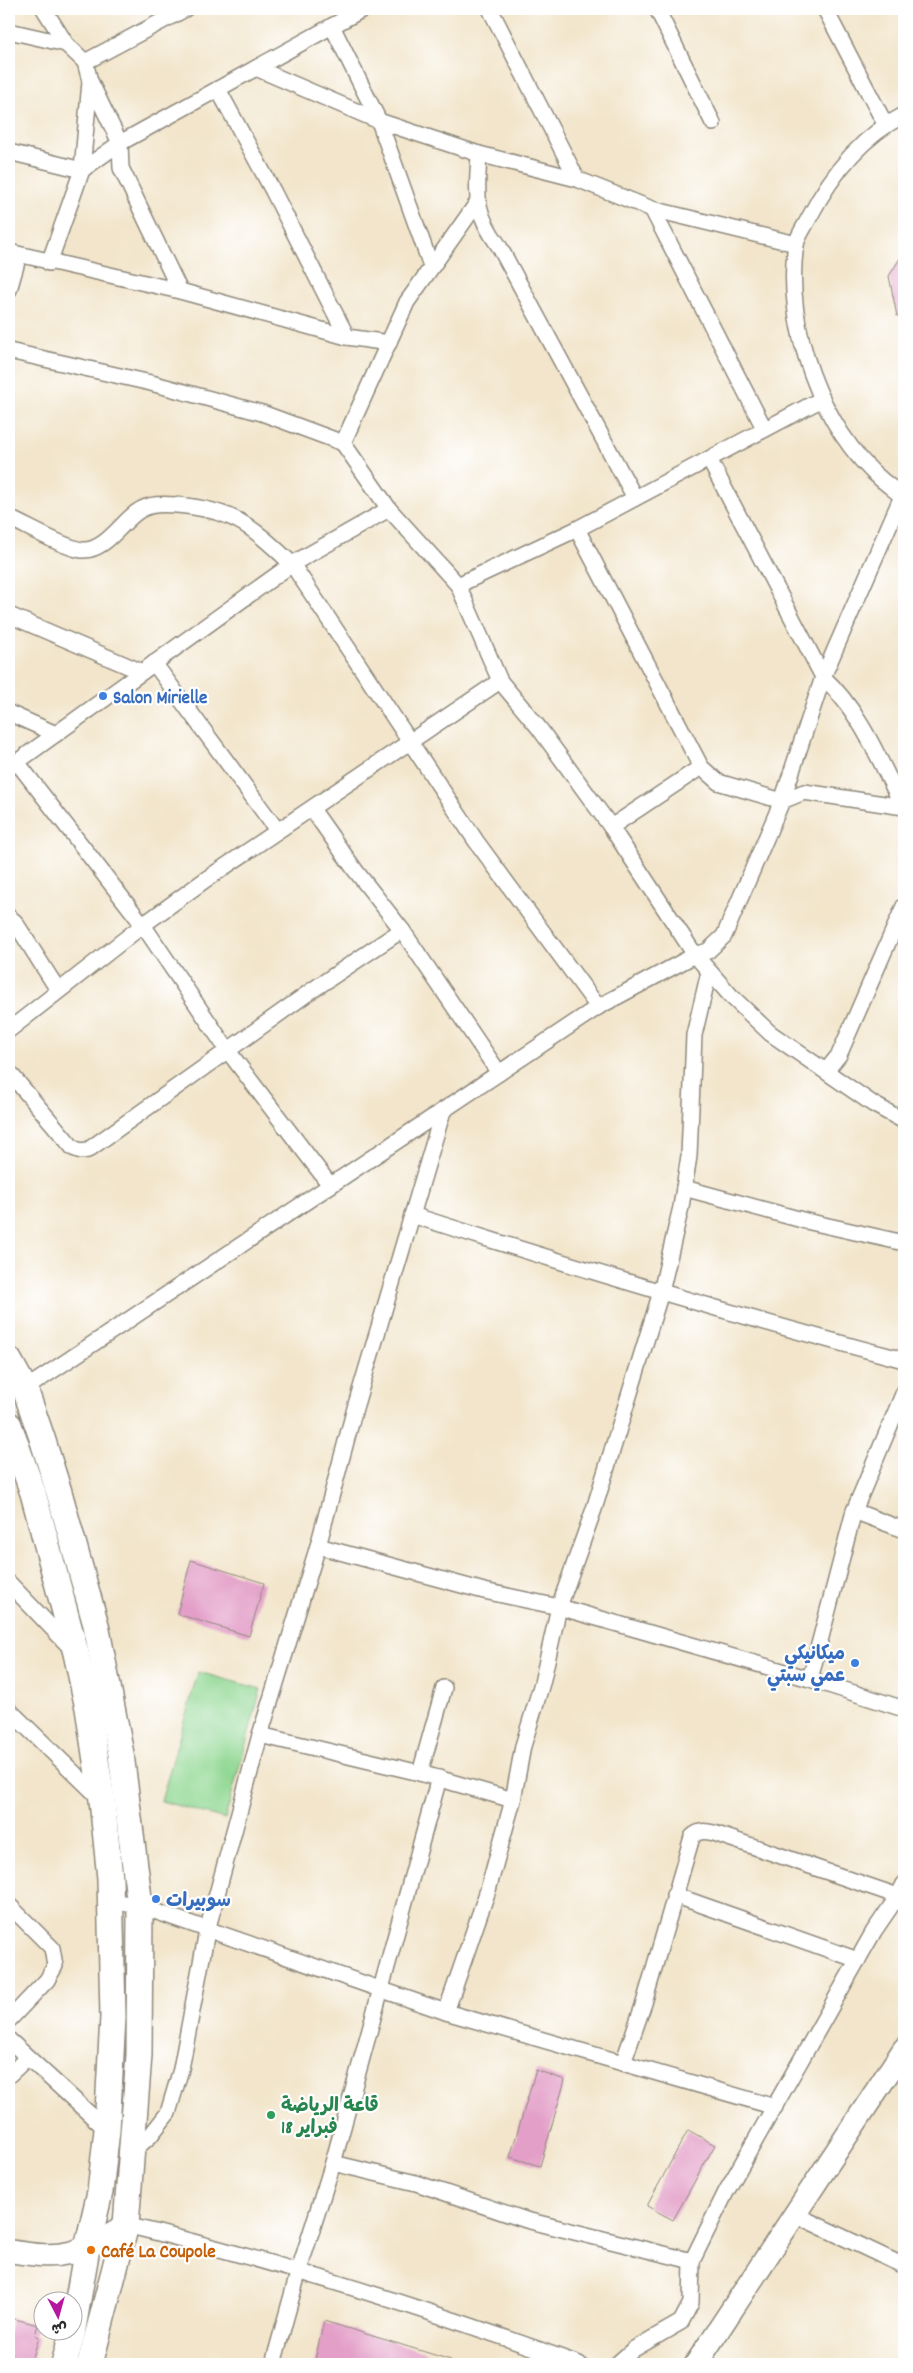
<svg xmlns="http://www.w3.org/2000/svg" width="913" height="2373" font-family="Dekko,'Playpen Sans Arabic',sans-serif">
  <rect width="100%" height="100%" fill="#fff"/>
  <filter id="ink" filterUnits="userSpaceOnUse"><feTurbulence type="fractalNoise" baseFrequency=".02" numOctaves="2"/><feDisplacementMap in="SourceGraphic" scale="10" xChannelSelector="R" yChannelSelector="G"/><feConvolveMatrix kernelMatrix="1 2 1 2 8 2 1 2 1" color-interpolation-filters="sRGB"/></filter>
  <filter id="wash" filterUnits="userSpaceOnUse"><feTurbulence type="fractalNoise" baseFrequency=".0096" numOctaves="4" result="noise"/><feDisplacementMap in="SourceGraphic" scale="20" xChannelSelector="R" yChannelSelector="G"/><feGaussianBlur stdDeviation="1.12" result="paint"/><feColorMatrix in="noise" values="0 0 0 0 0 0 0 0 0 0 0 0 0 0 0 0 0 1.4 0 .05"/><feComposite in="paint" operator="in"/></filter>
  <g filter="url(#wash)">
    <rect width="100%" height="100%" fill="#f2e5cb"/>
    <polygon fill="#8fd792" stroke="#5d815e" points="198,1672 261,1689 225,1819 161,1801"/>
    <g id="blocks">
      <g fill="#e39fc8">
        <polygon points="904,252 904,316 897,316 889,276"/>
        <polygon points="191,1560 264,1583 249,1636 177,1614"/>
        <polygon points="536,2070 565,2080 540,2166 510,2157"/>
        <polygon points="688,2130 715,2145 673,2220 647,2206"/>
        <polygon points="11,2318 38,2325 35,2335 39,2337 31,2364 9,2364 9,2328"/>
        <polygon points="324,2321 451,2360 451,2364 314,2364"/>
      </g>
    </g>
  </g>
  <g filter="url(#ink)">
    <use href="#blocks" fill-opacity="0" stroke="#8e887b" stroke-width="1"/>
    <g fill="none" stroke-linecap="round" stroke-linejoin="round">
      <g stroke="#8e887b" stroke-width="18">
        <g id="street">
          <polyline points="44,9 66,44 85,62 90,81 120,143 121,168 180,291"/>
          <polyline points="490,9 577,179"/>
          <polyline points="657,9 713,123"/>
          <polyline points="825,9 885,124"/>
          <polyline points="332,26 379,121 431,266"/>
          <polyline points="9,31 66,44"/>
          <polyline points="85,62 185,9"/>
          <polyline points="256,68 379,121 479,154 577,179 652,209 796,244"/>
          <polyline points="218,89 273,191 347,337 389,343"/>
          <path d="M904 115C860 137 831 175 809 218 805 226 797 237 796 245 783 324 822 431 883 481 890 486 897 493 904 497"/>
          <polyline points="9,152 82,170 120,143 363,9"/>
          <path d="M479 154C477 196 473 210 499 246L635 498"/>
          <polyline points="652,209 764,428"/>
          <polyline points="9,252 180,291 347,337"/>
          <polyline points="49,263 82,170 90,82"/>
          <polyline points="9,290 19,255"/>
          <polyline points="9,351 151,383 262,413 343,443 389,509 458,585 500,681 539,728 611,827 695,955 731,996 770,1033 873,1104 904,1121"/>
          <polyline points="343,443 407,302 477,203"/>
          <path d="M709 459 823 677C860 711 880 761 902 805"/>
          <path d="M9 518C27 526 64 548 82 550 104 552 121 523 137 512 149 503 164 504 177 505 235 510 251 526 292 564L476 841 598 1007"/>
          <polyline points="577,529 701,767 718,782 782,801 804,792 904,807"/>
          <polyline points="458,585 577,529 822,399"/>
          <polyline points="9,615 142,672"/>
          <polyline points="154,663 277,830"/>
          <polyline points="9,713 56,734"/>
          <polyline points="17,762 143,925 228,1051 330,1185"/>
          <polyline points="10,767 292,564 389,509"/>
          <polyline points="312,809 355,870 402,930 499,1073"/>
          <polyline points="611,827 701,767"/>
          <polyline points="9,917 15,922 58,990"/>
          <polyline points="9,1030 143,925 205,880 500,681"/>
          <polyline points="826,1071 839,1055 904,906"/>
          <polyline points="9,1072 73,1148 81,1151 88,1150 311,991 402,930"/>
          <polyline points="684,1188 806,1221 904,1243"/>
          <path d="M412 1215C575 1267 739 1317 904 1360"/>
          <polyline points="25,1389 598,1007 695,955 708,951 724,936 782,801 823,677 902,496"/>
          <polyline points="854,1511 904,1530"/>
          <polyline points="318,1546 484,1591 559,1607 810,1679 904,1709"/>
          <polyline points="9,1583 72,1649"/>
          <polyline points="810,1679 854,1511 904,1392"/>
          <polyline points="9,1710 101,1799"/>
          <polyline points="260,1735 420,1773 513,1800"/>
          <polyline points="420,1773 444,1688"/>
          <polyline points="674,1895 858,1960"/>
          <polyline points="111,1901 140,1906 446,2012 775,2107"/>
          <polyline points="9,1905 52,1948 55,1966 47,1980 9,2020"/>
          <polyline points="446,2012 488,1890 513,1800 523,1746 542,1683 559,1607 594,1509 661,1292 681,1207 689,1156 694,1035 709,972"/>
          <polyline points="9,2040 107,2130"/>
          <path d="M623 2063 644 2003 692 1837C699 1830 705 1831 714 1833L898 1896"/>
          <polyline points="9,2075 27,2058"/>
          <polyline points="133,2151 150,2136 168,2113 181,2069 207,1931 260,1735 318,1546 355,1408 443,1111"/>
          <polyline points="333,2163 416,2183 526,2220 692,2261"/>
          <polyline points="796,2215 904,2266"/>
          <path d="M126 2225C280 2262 430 2310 579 2364"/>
          <polyline points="273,2364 299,2270 333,2163 439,1778"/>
          <polyline points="617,2364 634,2349 681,2322 691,2303 692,2261 726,2192 874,1931 898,1896 904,1884"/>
        </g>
      </g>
      <g stroke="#8e887b" stroke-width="25">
        <g id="secondary">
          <path d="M9 2251C67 2261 77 2254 126 2225"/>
          <polyline points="696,2364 904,2049"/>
        </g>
      </g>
      <g stroke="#8e887b" stroke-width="28">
        <g id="primary">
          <polyline points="9,1360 25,1389 42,1438 59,1492 96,1625 121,1754 140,1906 139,2055 126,2225 90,2364"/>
          <polyline points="9,1425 33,1493 76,1653 88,1708 102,1800 110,1878 113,2017 107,2130 100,2192 87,2248 72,2334 64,2364"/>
        </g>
      </g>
      <use href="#street" stroke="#fff" stroke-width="15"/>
      <use href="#secondary" stroke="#fff" stroke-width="22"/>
      <use href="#primary" stroke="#fff" stroke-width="25"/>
    </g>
  </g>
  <g fill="#3f7fe0" stroke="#fff" stroke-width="2">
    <circle cx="103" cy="696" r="5"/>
    <circle cx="855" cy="1663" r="5"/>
    <circle cx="156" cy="1899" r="5"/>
  </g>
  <circle fill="#2e9e5b" stroke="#fff" stroke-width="2" cx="271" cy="2115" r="5"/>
  <circle fill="#e8710a" stroke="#fff" stroke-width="2" cx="91" cy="2250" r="5"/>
  <g text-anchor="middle" stroke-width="4.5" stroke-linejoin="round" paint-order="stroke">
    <g font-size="19" font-weight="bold" fill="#366cbe" stroke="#fff" text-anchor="start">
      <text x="113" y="703">Salon Mirielle</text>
      <text x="845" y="1659" text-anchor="end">ميكانيكي<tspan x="845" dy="22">عمي سبتي</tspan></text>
      <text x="166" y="1906">سوبيرات</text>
    </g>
    <g font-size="19" font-weight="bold" fill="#27864d" stroke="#fff" text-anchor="start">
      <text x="281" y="2111">قاعة الرياضة<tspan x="281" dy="22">18 فبراير</tspan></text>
    </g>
    <g font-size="19" font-weight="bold" fill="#c56008" stroke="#fff" text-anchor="start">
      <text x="101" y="2257">Café La Coupole</text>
    </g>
  </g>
  <rect width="913" height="2373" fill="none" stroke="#fff" stroke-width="30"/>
  <g transform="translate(58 2316) rotate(174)"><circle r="24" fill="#ffffff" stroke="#aaaaaa"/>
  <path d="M0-4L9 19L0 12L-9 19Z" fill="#b5179e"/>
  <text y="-8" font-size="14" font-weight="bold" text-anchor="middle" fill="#2b2b2b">ش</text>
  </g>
</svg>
